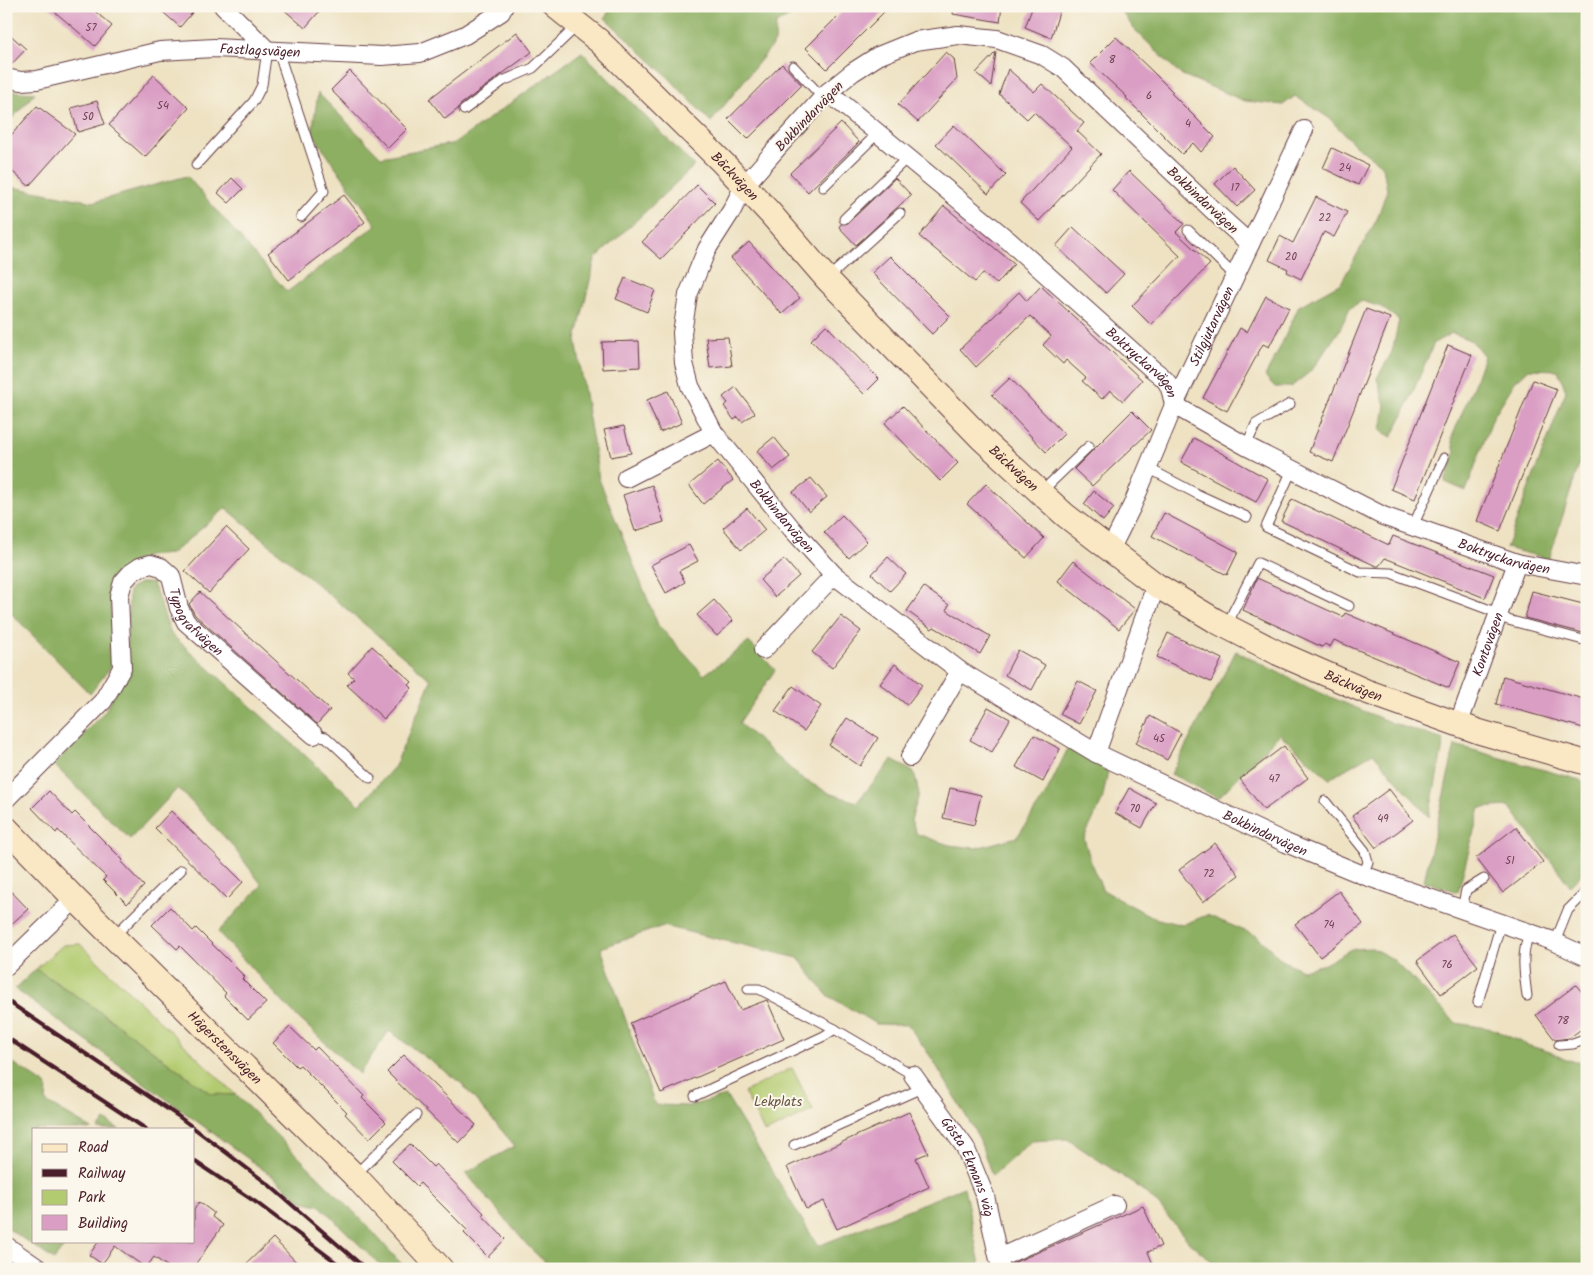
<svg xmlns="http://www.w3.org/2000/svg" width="1593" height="1275" font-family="Kalam,sans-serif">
  <rect width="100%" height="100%" fill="#fbf7ec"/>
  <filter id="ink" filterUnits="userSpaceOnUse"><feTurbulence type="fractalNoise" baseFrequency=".02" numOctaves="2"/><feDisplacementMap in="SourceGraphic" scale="10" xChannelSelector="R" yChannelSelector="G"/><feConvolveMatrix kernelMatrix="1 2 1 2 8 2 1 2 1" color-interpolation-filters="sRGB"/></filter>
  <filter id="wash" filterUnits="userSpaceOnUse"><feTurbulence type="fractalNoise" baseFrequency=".0096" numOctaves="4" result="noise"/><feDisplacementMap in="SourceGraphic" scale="20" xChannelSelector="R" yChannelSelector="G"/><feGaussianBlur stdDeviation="1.12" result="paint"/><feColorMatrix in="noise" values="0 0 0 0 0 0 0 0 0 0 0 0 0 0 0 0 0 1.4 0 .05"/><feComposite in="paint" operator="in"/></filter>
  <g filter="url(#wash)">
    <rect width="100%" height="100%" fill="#eee2c3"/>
    <g fill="#b2cb70" stroke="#7e754e">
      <polygon points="80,944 236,1095 211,1094 99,1011 36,969 63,945"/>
      <polygon points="792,1068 813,1110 765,1133 744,1092"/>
    </g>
    <g fill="#8daf62" stroke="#6c6746">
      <polygon points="612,6 814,6 790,16 776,24 775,42 711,122 669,78 605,18"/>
      <polygon points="1118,6 1388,6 1398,14 1409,6 1587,6 1587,417 1584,449 1549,559 1506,548 1566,391 1558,370 1529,369 1515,382 1493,417 1466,491 1445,482 1455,453 1452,437 1475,382 1484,356 1472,341 1452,333 1434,343 1403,415 1392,437 1381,431 1385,405 1377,378 1392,352 1399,320 1381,307 1362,301 1350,308 1339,331 1312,370 1291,387 1275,387 1265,376 1276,356 1299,306 1341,283 1377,219 1387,190 1383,166 1355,145 1329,118 1295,96 1283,105 1245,101 1180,74 1134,29"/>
      <polygon points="582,52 694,166 595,259 576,340 599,479 658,625 704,675 749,642 775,670 739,723 801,778 831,794 857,802 892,760 914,772 919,794 911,820 917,834 949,845 976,848 1017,837 1046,794 1068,748 1108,771 1102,801 1084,838 1092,866 1103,890 1154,918 1182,925 1207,915 1257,936 1282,960 1302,970 1325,964 1351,949 1372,948 1393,959 1456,1023 1493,1029 1527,1045 1550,1052 1566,1060 1587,1062 1587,1269 1221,1269 1189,1242 1156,1202 1136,1185 1067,1139 1032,1141 992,1176 979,1138 933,1060 908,1025 876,1024 827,995 798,958 663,926 601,948 655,1105 689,1106 726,1096 818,1246 964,1187 981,1269 932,1269 930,1267 925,1269 552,1269 528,1246 466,1173 515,1146 461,1083 389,1031 359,1074 292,1012 218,932 262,885 231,844 178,788 130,839 54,765 105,711 126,671 129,590 139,583 153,583 171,634 360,805 395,766 431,680 226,508 171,554 147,556 129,564 114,580 111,603 112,665 90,694 6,608 6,186 94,202 187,176 287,292 376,225 312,133 318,93 381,157 455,143"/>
      <polygon points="6,91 35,93 6,125"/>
      <polygon points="1236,651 1309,688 1392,723 1444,740 1429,817 1373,753 1329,779 1280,734 1218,798 1171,774"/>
      <polygon points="1455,745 1587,782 1587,869 1570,886 1509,806 1480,808 1458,892 1424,881"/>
      <polygon points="36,969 99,1011 211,1094 236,1095 361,1219 406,1269 384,1269 319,1205 301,1201 276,1179 15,989"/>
      <polygon points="6,1058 47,1086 46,1102 92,1129 34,1129 34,1241 68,1241 54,1260 6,1227"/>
      <polygon points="105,1120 119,1129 98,1129"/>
    </g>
    <g id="blocks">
      <g fill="#da9ec4">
        <polygon points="48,6 89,6 112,26 95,46"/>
        <polygon points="156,6 198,6 180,27"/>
        <polygon points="280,6 324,6 305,28"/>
        <polygon points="848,6 890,6 827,69 806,48"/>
        <polygon points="954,6 1002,6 1000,22 953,14"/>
        <polygon points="1033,6 1061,6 1051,38 1025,27"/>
        <polygon points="6,31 26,49 8,68 6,68"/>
        <polygon points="517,32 532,52 460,105 458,109 445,119 429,99"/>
        <polygon points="1116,37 1151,70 1173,92 1171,93 1215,137 1201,152 1193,143 1182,154 1126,98 1127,97 1090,63"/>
        <polygon points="946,52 954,59 957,79 918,122 898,105"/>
        <polygon points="996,52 991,86 976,73"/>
        <polygon points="782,64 802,85 748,139 728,119"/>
        <polygon points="1008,69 1034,92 1042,84 1084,123 1077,131 1101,154 1039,221 1020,203 1072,147 1034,112 1027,119 999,94"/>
        <polygon points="350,71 407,129 388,148 331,90"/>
        <polygon points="154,75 189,108 145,157 109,125"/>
        <polygon points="97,101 105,124 78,132 71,108"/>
        <polygon points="37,106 75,134 29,186 6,166 6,141"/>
        <polygon points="841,123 859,142 808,192 790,173"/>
        <polygon points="954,125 1006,175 988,194 936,144"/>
        <polygon points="1332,148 1368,165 1358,185 1323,168"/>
        <polygon points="1233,166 1255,190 1237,207 1215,184"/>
        <polygon points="1129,171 1184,224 1176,232 1210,264 1151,325 1132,306 1180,256 1112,190"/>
        <polygon points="232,178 243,189 229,203 218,193"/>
        <polygon points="895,178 911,195 856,245 839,227 841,224 848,223"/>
        <polygon points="697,185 715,203 661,259 642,242"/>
        <polygon points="344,195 365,222 289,280 268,253"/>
        <polygon points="1316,197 1347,212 1334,237 1324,232 1301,279 1287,272 1288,269 1269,260 1280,236 1293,243"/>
        <polygon points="944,206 1014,264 997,284 983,273 975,282 919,236"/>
        <polygon points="1073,227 1124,274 1106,293 1056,246"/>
        <polygon points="749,242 800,298 782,314 731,258"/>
        <polygon points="890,256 950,316 932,334 872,273"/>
        <polygon points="625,278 655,290 647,312 616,299"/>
        <polygon points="1041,286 1142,380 1123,401 1110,390 1102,399 1082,381 1086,378 1066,360 1063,364 1043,345 1051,336 1030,316 976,367 960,349 1019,292 1027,301"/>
        <polygon points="1266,296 1289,308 1269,347 1263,344 1227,411 1203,398 1240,328 1247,332"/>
        <polygon points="1366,309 1390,318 1333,462 1309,452"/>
        <polygon points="826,325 879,379 864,394 811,340"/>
        <polygon points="728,337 732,366 710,368 706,338"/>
        <polygon points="639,341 640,367 603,369 602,342"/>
        <polygon points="1448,345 1472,355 1415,499 1391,489"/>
        <polygon points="1010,378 1064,434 1046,452 992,395"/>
        <polygon points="1533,380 1557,389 1500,531 1477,521"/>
        <polygon points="736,387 755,413 742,422 738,417 734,420 724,406 728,403 723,397"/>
        <polygon points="668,391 682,423 660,432 647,400"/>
        <polygon points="903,406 958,463 940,481 885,423"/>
        <polygon points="1132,411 1151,430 1092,486 1074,469"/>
        <polygon points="624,426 631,453 611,457 604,430"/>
        <polygon points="774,437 790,457 773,470 757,451"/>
        <polygon points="1194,438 1268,479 1256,502 1181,462"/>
        <polygon points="718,461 733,480 703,504 689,485"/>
        <polygon points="811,478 827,497 809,512 793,492"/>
        <polygon points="986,484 1044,538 1026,558 967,504"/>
        <polygon points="652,485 664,522 635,531 623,495"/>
        <polygon points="1094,491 1114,508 1103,521 1084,504"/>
        <polygon points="1292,499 1389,545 1393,536 1494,575 1485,598 1385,558 1379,566 1376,566 1281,521"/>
        <polygon points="747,508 765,530 741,550 723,528"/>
        <polygon points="1164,513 1238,552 1227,575 1152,536"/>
        <polygon points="842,515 867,541 849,558 824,532"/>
        <polygon points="226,527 249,549 209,593 185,571"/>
        <polygon points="689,545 698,561 679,571 685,582 666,593 651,565"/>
        <polygon points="888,557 906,574 890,591 872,574"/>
        <polygon points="784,559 799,576 775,597 760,580"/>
        <polygon points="1073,561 1135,609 1119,629 1058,581"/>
        <polygon points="1257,578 1343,617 1345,613 1460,662 1449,688 1334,640 1330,647 1325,644 1322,647 1243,610"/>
        <polygon points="924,587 949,605 946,610 990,636 980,654 934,627 932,629 907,611"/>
        <polygon points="1532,591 1587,605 1587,634 1525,618"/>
        <polygon points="200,592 330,710 317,724 195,615 189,604"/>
        <polygon points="714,600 733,621 717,636 697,615"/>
        <polygon points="841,616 861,631 832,668 812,652"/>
        <polygon points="1168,633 1222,659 1211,682 1157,657"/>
        <polygon points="372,646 412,682 409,685 412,688 384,719 347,685 354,678 348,673"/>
        <polygon points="1018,650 1045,665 1032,690 1005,675"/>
        <polygon points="895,664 922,685 907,705 880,684"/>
        <polygon points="1503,676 1587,700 1587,729 1496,704"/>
        <polygon points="1078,681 1097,691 1079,724 1060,714"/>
        <polygon points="793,686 821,706 804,731 775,711"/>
        <polygon points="988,707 1010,719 992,752 970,740"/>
        <polygon points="1150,716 1181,733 1167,760 1136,743"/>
        <polygon points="847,718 878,738 860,766 829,745"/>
        <polygon points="1034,735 1060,749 1043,782 1016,767"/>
        <polygon points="1284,746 1308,778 1264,810 1240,779"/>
        <polygon points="950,788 981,795 974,825 943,818"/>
        <polygon points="1129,788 1156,803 1142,828 1115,813"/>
        <polygon points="1389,789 1413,820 1376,848 1352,816"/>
        <polygon points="49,791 72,815 75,812 123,860 121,862 144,886 127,904 103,880 106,877 58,830 56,833 32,808"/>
        <polygon points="171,811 243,882 227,899 155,828"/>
        <polygon points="1516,827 1543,862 1503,893 1476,858"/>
        <polygon points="1215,843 1239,875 1203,902 1179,870"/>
        <polygon points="6,886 28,909 6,929"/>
        <polygon points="1339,891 1363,924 1320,957 1295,924"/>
        <polygon points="170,907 193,931 196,928 245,977 242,979 266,1003 248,1020 224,996 226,993 191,957 180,946 177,949 152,925"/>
        <polygon points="1453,934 1478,966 1441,994 1417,961"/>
        <polygon points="726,981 740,1010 767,1000 784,1039 661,1093 630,1023"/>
        <polygon points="1576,985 1587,998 1587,1025 1569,1038 1555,1040 1536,1015"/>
        <polygon points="290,1027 314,1050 317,1047 364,1096 362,1098 386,1122 369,1139 345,1114 347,1112 300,1065 297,1067 273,1043"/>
        <polygon points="404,1055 476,1125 459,1143 387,1072"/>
        <polygon points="909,1112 928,1153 916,1158 929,1187 837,1229 824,1201 806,1209 787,1167"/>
        <polygon points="410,1144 433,1167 436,1164 484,1213 482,1215 505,1239 488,1257 464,1233 467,1230 420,1183 417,1186 392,1161"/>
        <polygon points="199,1202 214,1213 212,1217 223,1225 192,1269 171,1269 154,1257 146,1268 115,1246 102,1264 89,1255 99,1241 194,1241 194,1210"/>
        <polygon points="1143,1206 1161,1246 1148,1252 1155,1269 1011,1269 1011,1264"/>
        <polygon points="273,1238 303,1269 241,1269"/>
      </g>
    </g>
  </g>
  <g filter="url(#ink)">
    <use href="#blocks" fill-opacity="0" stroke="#633c42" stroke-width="1"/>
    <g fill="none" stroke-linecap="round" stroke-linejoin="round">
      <g stroke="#633c42" stroke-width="11">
        <g id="lane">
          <polyline points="278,51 324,191 301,217"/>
          <polyline points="793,66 823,98"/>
          <polyline points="464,110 503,81 533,68 578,25"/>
          <polyline points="196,165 254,101 262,85 267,50"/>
          <polyline points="823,187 878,133"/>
          <polyline points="844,219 908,157"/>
          <polyline points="1188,230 1235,276"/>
          <polyline points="828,278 900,213"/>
          <polyline points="1246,446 1256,424 1290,404"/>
          <polyline points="1148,468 1197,494 1247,517"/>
          <polyline points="1292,470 1266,527 1360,572 1391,573 1498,613 1508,620 1587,641"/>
          <polyline points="1040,493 1089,446"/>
          <polyline points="1413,526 1444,458"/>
          <polyline points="1228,626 1233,612 1258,563 1349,606"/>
          <polyline points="314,735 326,737 370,778"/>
          <polyline points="1325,801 1365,851 1368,862 1363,875"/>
          <polyline points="1462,909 1466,890 1484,879"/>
          <polyline points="113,937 181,870"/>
          <polyline points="1555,942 1568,910 1587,891"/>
          <polyline points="748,989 759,989 831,1027 913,1075"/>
          <path d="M1527 996C1524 971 1521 956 1529 933"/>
          <polyline points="1478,1002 1501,923"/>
          <polyline points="1559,1045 1573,1044 1587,1039"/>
          <polyline points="695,1096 824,1036 835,1029"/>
          <polyline points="794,1145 922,1088"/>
          <polyline points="355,1175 416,1115"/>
        </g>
      </g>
      <g stroke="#633c42" stroke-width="20">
        <g id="street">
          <polyline points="223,6 267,50"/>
          <path id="s1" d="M6 78 21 81 37 80 160 51 214 48 382 56 420 53 465 35 501 12 504 6"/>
          <path id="s2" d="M828 92 1009 241 1151 368C1169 381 1170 384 1174 405L1246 446 1383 516 1517 563 1587 576"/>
          <path id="s3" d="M1250 244 1220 217 1063 68 1042 55 997 39 958 35 915 41 878 56 853 72 828 92 778 147 744 186 732 210 707 249 688 295 682 333 684 363 690 386 714 433 792 529 834 575 960 671 1096 753 1286 843 1363 875 1550 940 1587 957"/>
          <polyline points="626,478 714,433"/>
          <path id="s4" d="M1110 550 1132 506 1174 405 1304 130"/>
          <polyline points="763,650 834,575"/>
          <path id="s5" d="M1458 725 1517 563"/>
          <polyline points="1096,753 1156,585"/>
          <polyline points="910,757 960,671"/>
          <path id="s6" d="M6 799 103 701 122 668 119 596 123 582 131 573 140 567 151 564 161 567 171 576 179 608 186 622 314 735"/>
          <polyline points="6,966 75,899"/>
          <path id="s7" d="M913 1075 965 1147 985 1196 1001 1269"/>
          <polyline points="6,1246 39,1269"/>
          <polyline points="999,1258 1115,1205"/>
        </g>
      </g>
      <g stroke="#633c42" stroke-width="26">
        <g id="secondary">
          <path id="s8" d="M555 6 599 41 723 163 770 213 827 279 982 439 1065 515 1156 585 1216 621 1278 653 1365 691 1480 732 1587 763"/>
          <path id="s9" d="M6 828 75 899 354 1175 441 1269"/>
        </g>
      </g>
      <use href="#lane" stroke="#fff" stroke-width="9"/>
      <use href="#street" stroke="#fff" stroke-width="18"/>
      <use href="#secondary" stroke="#fae7c3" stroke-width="24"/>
      <g stroke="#4a1f2b" stroke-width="4">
        <polyline points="6,1000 178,1116 269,1185 366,1269"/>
        <polyline points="6,1037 146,1129"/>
        <polyline points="194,1161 257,1203 345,1269"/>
      </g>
    </g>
  </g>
  <g text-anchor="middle" stroke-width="4" stroke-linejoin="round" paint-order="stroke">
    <g font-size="11" fill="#6e3f51">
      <text x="91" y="31">57</text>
      <text x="1112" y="63">8</text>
      <text x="1149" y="99">6</text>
      <text x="163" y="109">54</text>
      <text x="88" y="120">50</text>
      <text x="1188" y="127">4</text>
      <text x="1345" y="171">24</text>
      <text x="1235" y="191">17</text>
      <text x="1325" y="221">22</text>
      <text x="1291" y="260">20</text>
      <text x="1159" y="742">45</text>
      <text x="1274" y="782">47</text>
      <text x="1135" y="812">70</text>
      <text x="1383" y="822">49</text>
      <text x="1510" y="864">51</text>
      <text x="1209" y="877">72</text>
      <text x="1329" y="928">74</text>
      <text x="1447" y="968">76</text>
      <text x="1563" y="1024">78</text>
    </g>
    <g font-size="14" fill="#4a1f2b" stroke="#fbf7ec">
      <text dy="5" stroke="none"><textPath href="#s1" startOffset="258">Fastlagsvägen</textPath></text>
      <text transform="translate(809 116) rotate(-46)" y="5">Bokbindarvägen</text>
      <text dy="5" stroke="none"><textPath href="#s8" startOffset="248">Bäckvägen</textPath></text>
      <text transform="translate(1203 200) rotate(43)" y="5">Bokbindarvägen</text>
      <text dy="5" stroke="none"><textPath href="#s4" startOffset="246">Stilgjutarvägen</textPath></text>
      <text dy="5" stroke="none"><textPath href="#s2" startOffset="415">Boktryckarvägen</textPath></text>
      <text dy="5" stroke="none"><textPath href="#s8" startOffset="652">Bäckvägen</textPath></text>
      <text dy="5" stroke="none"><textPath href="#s3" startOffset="1015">Bokbindarvägen</textPath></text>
      <text dy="5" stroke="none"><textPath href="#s2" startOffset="835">Boktryckarvägen</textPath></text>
      <text dy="5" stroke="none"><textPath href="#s6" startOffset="375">Typografvägen</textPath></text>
      <text dy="5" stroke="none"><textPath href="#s5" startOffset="86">Kontovägen</textPath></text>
      <text dy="5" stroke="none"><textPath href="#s8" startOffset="1058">Bäckvägen</textPath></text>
      <text dy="5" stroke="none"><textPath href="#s3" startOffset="1598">Bokbindarvägen</textPath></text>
      <text dy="5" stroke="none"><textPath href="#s9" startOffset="310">Hägerstensvägen</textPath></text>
      <text dy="5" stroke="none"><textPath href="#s7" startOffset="108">Gösta Ekmans väg</textPath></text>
    </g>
    <g font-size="14" fill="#695340" stroke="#fbf7ec">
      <text x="778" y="1106">Lekplats</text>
    </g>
  </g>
  <rect width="1593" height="1275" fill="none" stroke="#fbf7ec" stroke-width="25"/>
  <rect x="32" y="1128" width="162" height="115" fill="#fbf7ec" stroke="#b4a19f"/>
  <rect x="42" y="1144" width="25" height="8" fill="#fae7c3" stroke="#b4a19f"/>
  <text x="78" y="1152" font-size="15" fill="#4a1f2b">Road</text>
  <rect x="42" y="1169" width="25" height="8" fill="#4a1f2b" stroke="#b4a19f"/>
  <text x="78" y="1178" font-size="15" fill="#4a1f2b">Railway</text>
  <rect x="42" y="1190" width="25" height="15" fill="#b2cb70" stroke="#b4a19f"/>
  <text x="78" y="1202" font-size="15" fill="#4a1f2b">Park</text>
  <rect x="42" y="1215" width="25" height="15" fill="#da9ec4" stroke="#b4a19f"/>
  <text x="78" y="1228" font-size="15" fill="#4a1f2b">Building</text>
</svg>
